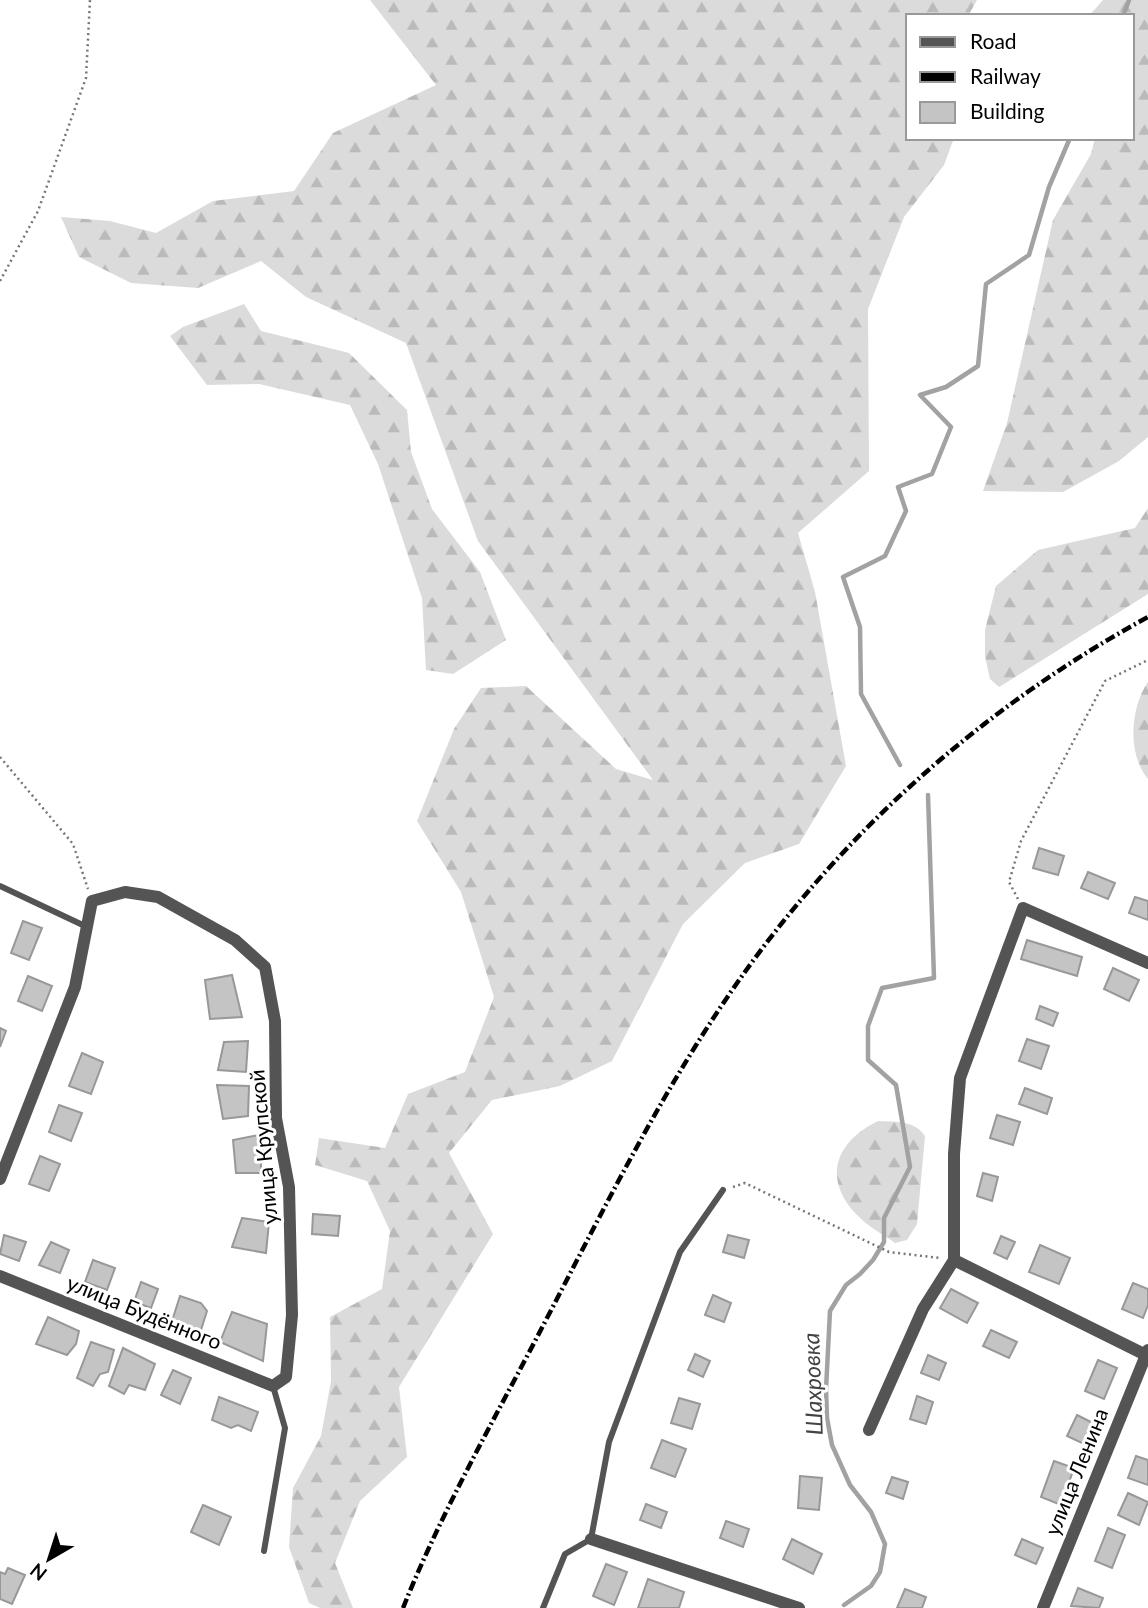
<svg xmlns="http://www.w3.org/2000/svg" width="1148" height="1608" font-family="Lato,sans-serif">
  <defs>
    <pattern id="forest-firs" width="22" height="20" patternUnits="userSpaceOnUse" patternTransform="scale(1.75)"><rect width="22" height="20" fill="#dbdbdb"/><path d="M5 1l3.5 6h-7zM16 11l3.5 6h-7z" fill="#bababa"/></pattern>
  </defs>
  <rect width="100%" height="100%" fill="#fff"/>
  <g fill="url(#forest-firs)">
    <polygon points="370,0 977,0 968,16 908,16 908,138 954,138 944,165 904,217 868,309 869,471 798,533 815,592 846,766 799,844 745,863 683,924 612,1061 560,1086 492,1100 449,1153 493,1234 399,1387 407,1457 360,1501 335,1563 353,1608 320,1608 309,1603 289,1547 293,1488 321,1436 331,1381 330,1317 382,1289 390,1231 367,1181 315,1165 319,1138 385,1148 408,1094 465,1072 494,997 461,892 417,821 454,729 481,688 526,686 616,769 653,780 478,541 406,343 306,297 261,261 198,288 131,283 79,257 61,217 110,221 156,233 213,201 294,191 333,133 436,85"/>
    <polygon points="1103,0 1148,0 1148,437 1119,461 1063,492 983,491 1007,423 1053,220 1091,154 1095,138 1132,138 1132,16 1089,16"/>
    <polygon points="244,304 261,331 349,353 407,410 411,452 432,509 480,572 506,640 453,674 426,670 422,598 378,464 350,405 259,384 207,385 170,336 183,327"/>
    <polygon points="1148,508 1148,594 999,687 990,679 985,656 985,630 996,586 1038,550 1135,528"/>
    <path d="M1148 682V779C1127 754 1130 708 1148 682Z"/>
    <path d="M878 1121C896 1122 914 1120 925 1136L917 1224 907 1240 895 1243C882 1234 866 1225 855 1213 822 1176 837 1141 878 1121Z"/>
  </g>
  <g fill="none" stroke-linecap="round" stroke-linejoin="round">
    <g stroke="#a2a2a2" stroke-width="4.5">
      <polyline points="1123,16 1129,0"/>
      <polyline points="900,765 861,694 860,627 843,577 885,556 906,511 898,487 932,474 951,427 920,395 946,387 978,366 986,284 1029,255 1049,187 1070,138"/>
      <polyline points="844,1605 871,1586 880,1572 885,1544 871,1512 850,1485 832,1445 827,1418 826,1389 830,1311 846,1285 860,1274 873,1260 884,1242 884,1218 910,1167 896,1085 868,1060 868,1026 882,988 934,978 928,795"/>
    </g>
  </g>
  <g fill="#c4c4c4" stroke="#989898" stroke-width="2">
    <polygon points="1039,848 1064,856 1058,875 1033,868"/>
    <polygon points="1088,872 1115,883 1108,899 1081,888"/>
    <polygon points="1135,897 1148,901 1148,920 1129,913"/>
    <polygon points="23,921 42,928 29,960 11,953"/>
    <polygon points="1027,940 1082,957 1077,976 1021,959"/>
    <polygon points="1113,968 1139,980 1129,1001 1104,989"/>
    <polygon points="232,975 242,1017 210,1019 205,980"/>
    <polygon points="28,976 52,986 42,1011 18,1001"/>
    <polygon points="1040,1006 1058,1013 1053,1026 1036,1019"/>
    <polygon points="0,1028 6,1031 0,1047"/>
    <polygon points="1027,1039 1049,1046 1041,1069 1019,1061"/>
    <polygon points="248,1041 246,1072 218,1070 224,1042"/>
    <polygon points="82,1053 103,1062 91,1094 69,1086"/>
    <polygon points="217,1085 249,1086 248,1116 223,1119"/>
    <polygon points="1025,1088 1052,1098 1047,1114 1019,1104"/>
    <polygon points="59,1105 82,1113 71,1141 49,1132"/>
    <polygon points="997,1115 1020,1122 1013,1145 990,1138"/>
    <polygon points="264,1134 268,1149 261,1151 261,1173 236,1173 233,1140"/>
    <polygon points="40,1156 60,1164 49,1191 29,1184"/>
    <polygon points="983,1173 998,1177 992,1201 977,1196"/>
    <polygon points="313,1214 340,1216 338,1236 312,1234"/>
    <polygon points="242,1218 269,1222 266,1253 232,1247"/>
    <polygon points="4,1235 26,1242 19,1261 0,1254"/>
    <polygon points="728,1235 749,1240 744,1258 723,1252"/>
    <polygon points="1001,1236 1015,1242 1007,1259 994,1253"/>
    <polygon points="51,1242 69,1250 60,1273 39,1265"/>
    <polygon points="1040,1245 1070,1258 1059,1284 1029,1272"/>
    <polygon points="93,1260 115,1268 107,1290 85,1282"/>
    <polygon points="141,1282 158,1289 151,1308 134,1302"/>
    <polygon points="1133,1283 1148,1289 1148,1305 1143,1318 1122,1309"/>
    <polygon points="951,1289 978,1303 967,1323 940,1308"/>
    <polygon points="713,1295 731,1303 724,1322 705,1315"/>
    <polygon points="180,1296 201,1303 207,1311 201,1330 172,1321"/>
    <polygon points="232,1312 267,1324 263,1361 220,1342"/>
    <polygon points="48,1317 79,1331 76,1344 67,1355 36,1344"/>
    <polygon points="991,1330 1017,1342 1009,1358 983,1346"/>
    <polygon points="91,1342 114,1350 108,1372 100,1374 93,1386 77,1378"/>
    <polygon points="123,1348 155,1364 145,1390 129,1385 124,1394 109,1386"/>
    <polygon points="695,1354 710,1361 703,1377 688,1370"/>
    <polygon points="928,1355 946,1363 939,1380 921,1373"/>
    <polygon points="1098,1360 1117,1368 1104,1399 1085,1391"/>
    <polygon points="173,1370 191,1378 180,1404 161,1395"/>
    <polygon points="917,1396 933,1402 926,1424 910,1419"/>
    <polygon points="219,1397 258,1412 251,1431 238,1425 231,1428 212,1420"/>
    <polygon points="679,1398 700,1404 692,1429 671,1423"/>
    <polygon points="1077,1415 1093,1423 1084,1444 1067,1436"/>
    <polygon points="662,1440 686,1449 675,1477 651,1468"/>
    <polygon points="1136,1456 1148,1460 1148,1485 1128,1478"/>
    <polygon points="1054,1461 1074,1468 1061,1505 1041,1497"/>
    <polygon points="800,1476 822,1478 819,1510 798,1508"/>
    <polygon points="892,1477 908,1482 903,1499 886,1493"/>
    <polygon points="1128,1493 1148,1502 1139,1525 1118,1515"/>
    <polygon points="646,1504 667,1512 661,1528 640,1520"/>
    <polygon points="203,1505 231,1517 219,1545 191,1532"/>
    <polygon points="726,1521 749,1529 743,1547 720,1538"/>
    <polygon points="1108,1528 1125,1535 1112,1568 1095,1561"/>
    <polygon points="792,1539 822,1554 813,1574 783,1559"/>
    <polygon points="1022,1539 1043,1548 1036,1564 1015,1555"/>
    <polygon points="606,1564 627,1572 614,1605 593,1596"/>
    <polygon points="8,1568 25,1575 12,1604 0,1599 0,1572 5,1574"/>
    <polygon points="648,1579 684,1592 679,1608 638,1608"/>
    <polygon points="1078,1588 1103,1598 1099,1608 1071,1606"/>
    <polygon points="905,1589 926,1597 922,1608 897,1608"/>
  </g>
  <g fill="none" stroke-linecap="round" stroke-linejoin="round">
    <g stroke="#767676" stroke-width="2.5" stroke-dasharray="2 3.5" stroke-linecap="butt">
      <polyline points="0,281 38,211 86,78 90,0"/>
      <polyline points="0,757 73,844 88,889"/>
      <polyline points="1018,899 1009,882 1021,841 1105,681 1148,660"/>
      <polyline points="733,1187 745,1183 889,1252 940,1258"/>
    </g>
    <g stroke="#545454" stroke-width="6">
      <polyline points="0,886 87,927"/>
      <polyline points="264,1551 285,1428 273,1386"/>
      <polyline points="543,1608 565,1554 591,1539 609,1442 680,1252 723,1190"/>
    </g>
    <g stroke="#545454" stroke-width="12">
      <polyline points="0,1179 75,987 92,901 125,892 158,897 235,940 265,967 275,1021 276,1118 289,1187 292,1315 286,1377 273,1386 0,1276"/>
      <polyline points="954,1260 1148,1356"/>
      <polyline points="869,1430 923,1309 954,1260 954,1154 960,1078 1023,908 1148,963"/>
      <polyline points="591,1539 799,1608"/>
      <polyline points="1043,1608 1148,1350"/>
    </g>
    <path stroke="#000" stroke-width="4.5" stroke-dasharray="10 3.5 2 3.5" stroke-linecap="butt" d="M403 1608C443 1508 498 1413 547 1318 608 1201 666 1083 742 976 848 827 988 704 1148 617"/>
  </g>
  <g text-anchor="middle" stroke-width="6" stroke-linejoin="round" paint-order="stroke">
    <g font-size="21" fill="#000" stroke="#fff">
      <text transform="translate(264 1147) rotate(-95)" y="7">улица Крупской</text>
      <text transform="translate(144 1313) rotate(22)" y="7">улица Будённого</text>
      <text transform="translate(1077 1472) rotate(-68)" y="7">улица Ленина</text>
    </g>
    <g font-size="23" font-style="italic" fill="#434343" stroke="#fff">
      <text transform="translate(813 1384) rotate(-92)" y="8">Шахровка</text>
    </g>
  </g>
  <rect x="906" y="14" width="228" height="126" fill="#ffffff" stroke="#999999" stroke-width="2"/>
  <rect x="920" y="37" width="35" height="10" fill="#545454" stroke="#999999" stroke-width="2"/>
  <text x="970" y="49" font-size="21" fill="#000000">Road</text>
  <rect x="920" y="72" width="35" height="10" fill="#000000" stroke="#999999" stroke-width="2"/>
  <text x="970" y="84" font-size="21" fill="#000000">Railway</text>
  <rect x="920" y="102" width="35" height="21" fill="#c4c4c4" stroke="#999999" stroke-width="2"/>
  <text x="970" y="119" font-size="21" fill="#000000">Building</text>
  <g transform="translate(49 1559) rotate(219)" stroke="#ffffff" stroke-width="5" paint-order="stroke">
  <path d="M0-5L12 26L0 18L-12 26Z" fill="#000000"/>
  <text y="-10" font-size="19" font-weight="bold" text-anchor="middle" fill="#000000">N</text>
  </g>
</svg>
